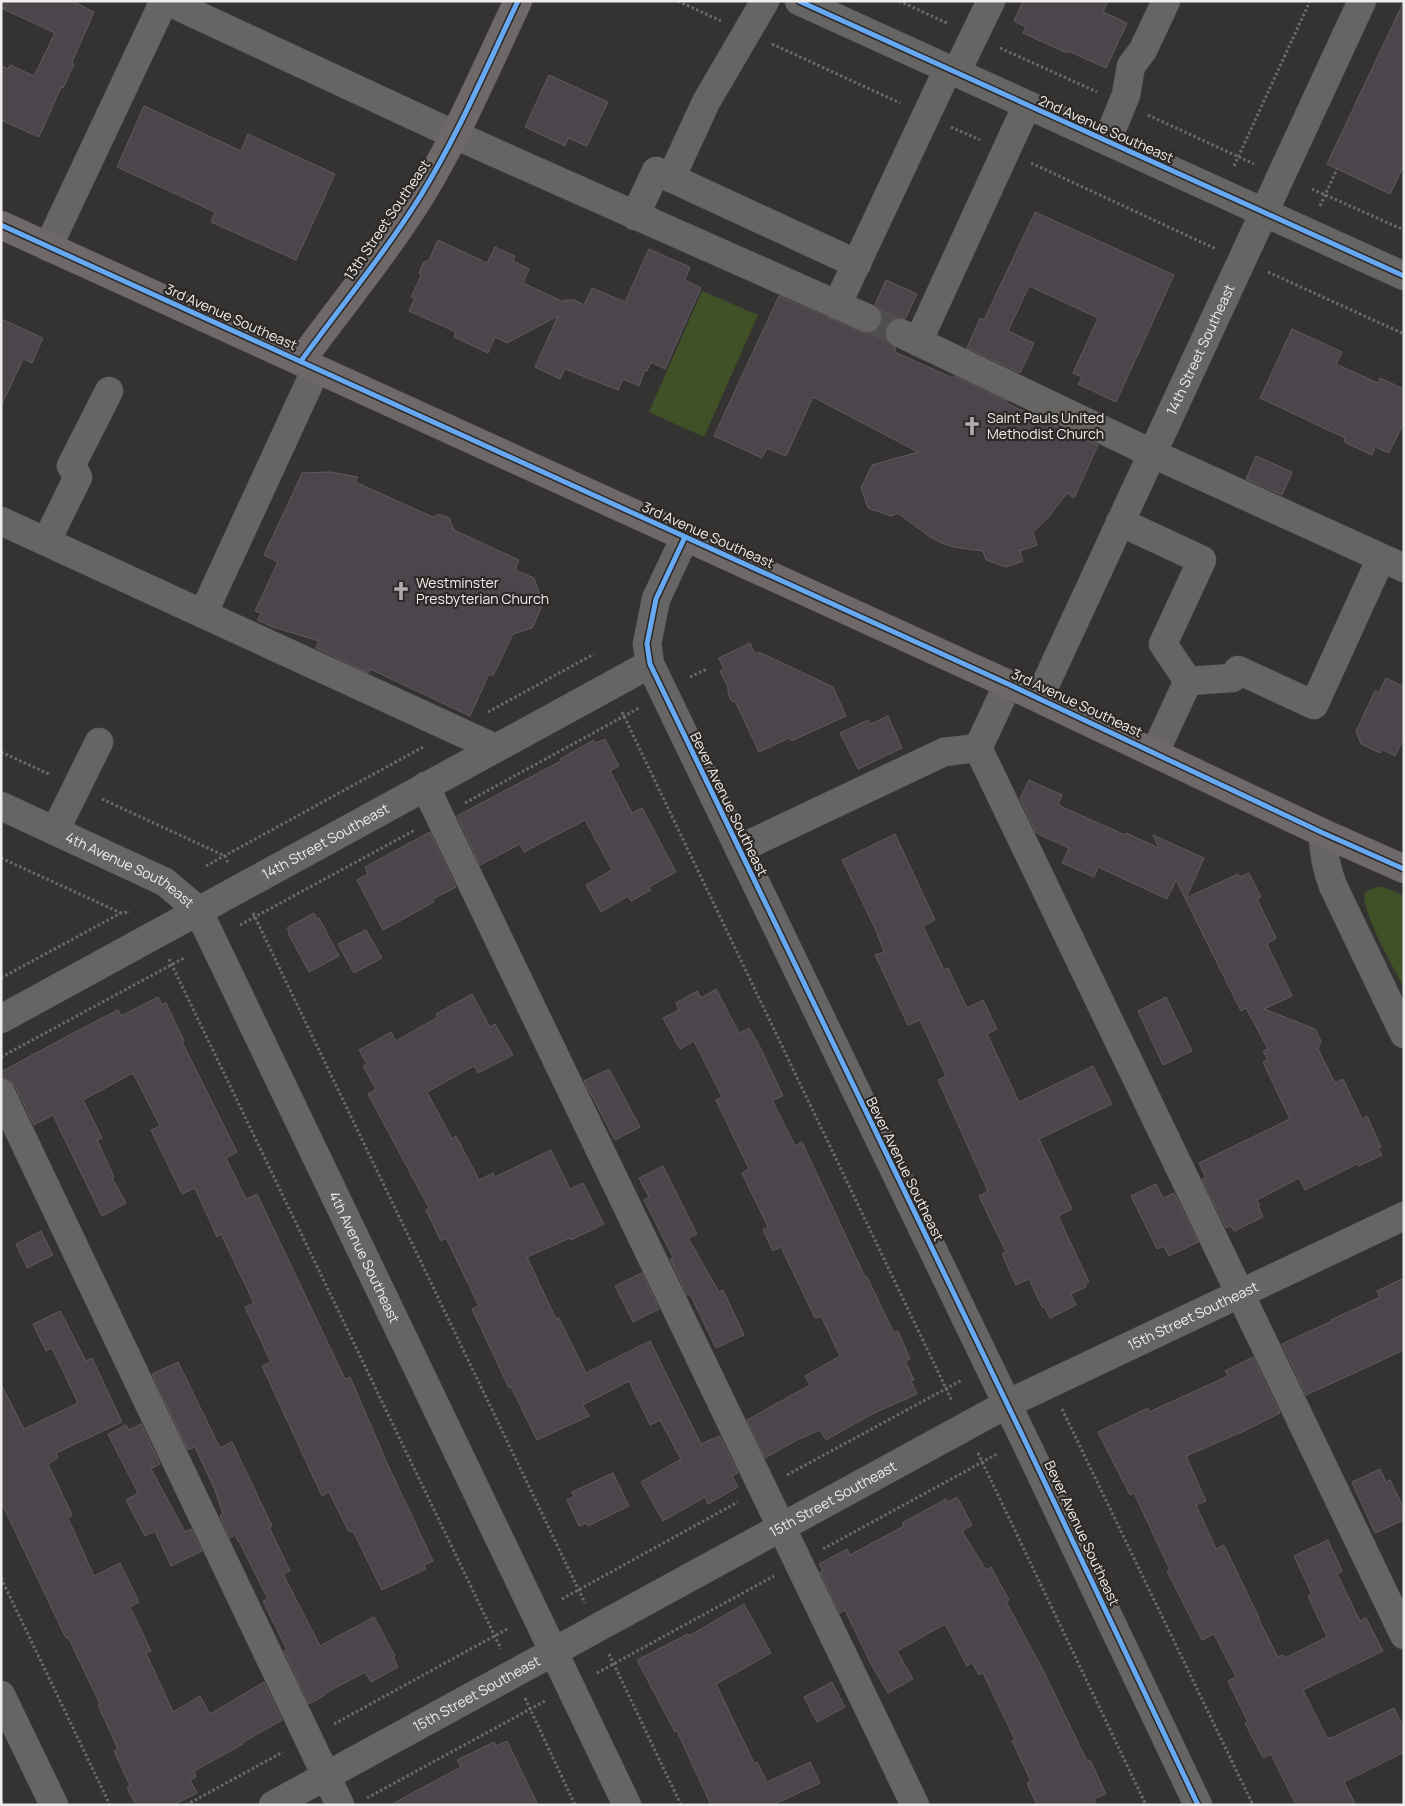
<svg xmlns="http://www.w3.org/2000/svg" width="1405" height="1806" font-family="Manrope,sans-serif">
  <rect width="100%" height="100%" fill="#353332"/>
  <g fill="#405027">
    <polygon points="702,291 758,315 704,437 649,412"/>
    <path d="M1384 887 1404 896V988C1392 964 1365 919 1364 894 1370 888 1375 887 1384 887Z"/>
  </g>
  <g fill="#4c454b" stroke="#5d5c5c">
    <polygon points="1,1 72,1 94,12 72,62 74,64 63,88 61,87 39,137 1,120 1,66 8,69 10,65 34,76 55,33 1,8"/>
    <polygon points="1023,1 1108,1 1103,12 1127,23 1106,68 1068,51 1067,53 1023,33 1026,27 1014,21"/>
    <polygon points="1404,1 1404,165 1390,194 1327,164"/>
    <polygon points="549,75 608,102 587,146 568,138 565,146 525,127"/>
    <polygon points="144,106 241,151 248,134 335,174 296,260 211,222 215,212 117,167"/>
    <polygon points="1035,212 1174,275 1116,402 1078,384 1082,377 1073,373 1098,318 1029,286 1008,331 1034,343 1020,373 967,348 980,318 984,320"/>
    <polygon points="438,240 487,263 495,247 515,256 513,261 529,269 523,283 564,302 564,300 574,300 584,305 592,288 625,302 649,249 690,267 685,280 701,288 665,369 651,362 647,371 645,370 639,386 623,379 618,390 565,369 560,379 535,367 558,316 507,343 495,337 488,353 454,337 456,332 409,311 415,298 411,297 421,276 419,273 424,262 429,260"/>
    <polygon points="886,280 917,294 905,319 898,318 892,320 886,327 884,334 887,341 896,348 895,352 953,378 954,376 1007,401 1006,403 1098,445 1074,498 1067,493 1048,518 1033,532 1037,545 1020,551 1023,561 1006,567 986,560 983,551 953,547 942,543 930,537 898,513 891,516 868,508 861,488 872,465 918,452 813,397 786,456 767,448 762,458 714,436 779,296 861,332 869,333 877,330 881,324 882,316 880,309 875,305"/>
    <polygon points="1,319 43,338 32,363 23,359 1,406"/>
    <polygon points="1292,329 1342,352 1336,364 1378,383 1380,378 1404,389 1404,422 1389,453 1375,447 1372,455 1348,444 1344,441 1345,438 1260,398"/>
    <polygon points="1256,456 1292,472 1282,495 1246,479"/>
    <polygon points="330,472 358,477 355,482 433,517 439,514 449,518 454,530 519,560 515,570 534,578 543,604 532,628 513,634 493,676 489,674 470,716 370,669 368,673 316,648 319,641 270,626 258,620 261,613 255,611 278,562 264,555 294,491 302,473"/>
    <polygon points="750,643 755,654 759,652 833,687 846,716 791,741 789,738 759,752 736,703 731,700 728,693 728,687 720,671 724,669 719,658"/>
    <polygon points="1386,678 1404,687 1404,737 1395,756 1382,749 1380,753 1361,744 1356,731 1373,695 1375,691 1379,693"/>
    <polygon points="888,716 902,748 858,769 840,733 868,720 871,724"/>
    <polygon points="605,739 619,766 610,771 632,813 642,808 676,872 649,887 651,890 631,901 628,896 601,912 586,885 612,870 585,820 524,852 520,844 480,865 457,816 561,761 560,759 594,740 596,743"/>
    <polygon points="1029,780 1062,795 1058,805 1125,835 1126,833 1159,848 1153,835 1204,858 1186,898 1238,874 1240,877 1249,873 1261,897 1257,899 1276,938 1267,944 1292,996 1264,1009 1315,1029 1321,1041 1318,1049 1335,1083 1343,1079 1362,1119 1367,1116 1381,1147 1378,1148 1382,1155 1359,1166 1357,1164 1305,1190 1299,1178 1257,1200 1260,1205 1258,1206 1263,1217 1234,1231 1231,1226 1226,1228 1202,1179 1206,1178 1199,1163 1290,1119 1263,1062 1268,1060 1263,1051 1268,1049 1246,1008 1241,1011 1176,880 1167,899 1098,867 1094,877 1062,863 1069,848 1036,833 1020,799"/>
    <polygon points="430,832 456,887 433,899 434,902 383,930 357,880 368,874 365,867"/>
    <polygon points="895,834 935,920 923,926 944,970 948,968 967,1008 983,1000 997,1029 987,1034 1019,1102 1093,1066 1112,1104 1039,1139 1072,1209 1058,1216 1089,1282 1085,1284 1086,1287 1071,1294 1076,1305 1050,1318 1044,1306 1042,1307 1029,1279 1016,1285 1002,1254 1006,1252 979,1196 988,1191 938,1080 946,1076 920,1020 908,1025 875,955 884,952 875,928 842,860"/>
    <polygon points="314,913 317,919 319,918 339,956 309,972 288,933 290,932 287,928"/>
    <polygon points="366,930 382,958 354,973 338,944"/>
    <polygon points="716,989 739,1033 749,1028 760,1047 783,1096 773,1100 773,1102 795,1146 802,1142 865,1277 867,1277 894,1333 898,1331 910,1359 905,1361 914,1380 911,1381 917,1394 872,1414 826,1440 820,1430 797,1440 765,1458 747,1420 810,1385 805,1376 840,1356 821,1316 815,1318 781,1247 773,1251 763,1230 768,1227 742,1173 749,1169 716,1100 722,1097 694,1041 680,1049 663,1018 679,1010 676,1003 697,991 701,998"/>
    <polygon points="472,994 490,1027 495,1024 513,1055 478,1073 474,1066 427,1092 452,1139 456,1136 479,1180 493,1173 495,1177 551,1150 570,1189 583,1183 604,1224 571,1240 570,1238 527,1257 556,1319 559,1318 586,1373 650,1341 701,1444 720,1436 738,1473 732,1476 738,1487 708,1504 705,1497 663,1521 641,1482 681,1459 660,1420 650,1425 629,1381 583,1405 589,1416 537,1440 511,1387 509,1388 472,1309 479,1306 446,1238 441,1241 426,1210 429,1208 368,1094 376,1089 363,1066 367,1064 359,1050 391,1032 396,1041 438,1017 436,1014"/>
    <polygon points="158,997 162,1005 166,1003 184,1041 182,1042 237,1152 226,1158 246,1199 257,1194 345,1379 350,1377 387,1463 433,1561 424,1565 426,1569 382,1590 353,1531 349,1532 329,1492 322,1496 262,1366 271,1362 245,1307 254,1303 221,1234 217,1237 195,1188 182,1194 151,1130 160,1126 133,1073 83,1100 102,1138 97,1140 114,1177 112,1178 126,1203 102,1216 53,1115 34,1125 15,1086 9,1080 1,1078 1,1072 79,1030 118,1010 121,1016"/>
    <polygon points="1166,997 1192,1051 1163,1065 1138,1011"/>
    <polygon points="609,1069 640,1127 615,1140 584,1081"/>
    <polygon points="663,1166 697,1234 688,1238 719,1292 723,1290 744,1335 716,1348 690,1294 687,1295 670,1259 673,1257 644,1200 649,1197 639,1178"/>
    <polygon points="1156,1184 1163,1198 1174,1193 1198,1242 1169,1256 1164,1246 1157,1249 1131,1196"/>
    <polygon points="41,1231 53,1255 27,1268 16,1244"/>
    <polygon points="642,1273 659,1309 633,1322 615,1286"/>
    <polygon points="1404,1278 1404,1350 1306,1395 1282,1344 1332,1321 1331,1320 1380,1297 1377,1291"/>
    <polygon points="60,1311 86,1361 92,1358 122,1422 56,1453 58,1458 48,1464 72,1515 68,1518 94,1576 120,1563 139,1602 130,1607 151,1651 146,1653 173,1712 200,1696 210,1714 264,1682 282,1720 242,1743 243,1744 194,1771 196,1777 190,1780 197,1793 173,1805 136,1805 127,1788 130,1786 114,1751 118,1749 98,1705 100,1704 68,1637 66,1638 1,1502 1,1384 24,1429 78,1403 52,1348 46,1351 33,1324"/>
    <polygon points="1253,1357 1280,1413 1244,1431 1186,1456 1206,1501 1196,1505 1216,1549 1224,1545 1259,1618 1258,1618 1278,1657 1283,1655 1285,1658 1327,1637 1308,1596 1312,1594 1294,1556 1328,1540 1342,1571 1337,1574 1360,1621 1366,1618 1383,1651 1303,1690 1327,1738 1329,1737 1329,1739 1394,1708 1404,1728 1404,1752 1344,1782 1356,1805 1296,1805 1271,1754 1263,1758 1245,1723 1248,1722 1228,1681 1236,1677 1214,1634 1202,1640 1167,1571 1170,1570 1134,1493 1130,1495 1098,1432 1148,1408 1149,1412 1228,1376 1225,1371"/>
    <polygon points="178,1362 220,1448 232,1442 272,1526 269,1527 290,1571 283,1574 320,1646 374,1617 395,1656 393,1657 398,1667 371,1682 365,1672 324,1694 325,1695 309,1704 284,1651 287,1650 263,1601 268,1599 239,1541 238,1541 235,1535 230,1538 220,1516 223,1514 215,1490 195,1447 188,1450 152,1374"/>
    <polygon points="141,1424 160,1464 151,1469 185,1532 191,1529 202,1551 171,1566 155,1531 145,1536 126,1500 138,1493 108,1434 126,1425 129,1430"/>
    <polygon points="1380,1469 1386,1482 1390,1480 1404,1509 1404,1520 1375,1533 1352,1482"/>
    <polygon points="613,1473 629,1506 588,1526 587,1523 579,1526 567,1500 574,1496 572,1492"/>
    <polygon points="957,1497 972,1525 962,1531 986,1570 991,1567 1009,1600 1006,1602 1043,1670 1087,1761 1090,1760 1106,1794 1094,1799 1096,1805 1037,1805 1027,1783 1031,1781 1012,1741 1015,1740 983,1673 979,1675 972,1663 967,1666 945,1624 897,1651 913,1679 888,1693 870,1662 845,1610 840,1613 820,1572 823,1571 819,1564 847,1549 850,1555 904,1526 902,1523 946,1499 948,1502"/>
    <polygon points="744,1604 771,1653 716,1684 754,1763 757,1762 767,1782 810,1762 820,1783 777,1803 777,1805 711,1805 677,1731 675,1732 637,1660 688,1634 689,1636"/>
    <polygon points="832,1682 845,1707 817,1722 804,1697"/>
    <polygon points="507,1741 538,1805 390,1805 461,1767 457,1760 494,1742 496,1746"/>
  </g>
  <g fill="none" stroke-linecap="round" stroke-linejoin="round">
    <polyline stroke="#514f4e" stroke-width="28" stroke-dasharray="28 14" stroke-linecap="butt" points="867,318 900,333"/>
    <g stroke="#535251" stroke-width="29">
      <g id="minor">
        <polyline points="167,1 455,135 867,318"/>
        <polyline points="799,1 1404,276"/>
        <polyline points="956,73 991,1"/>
        <polyline points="1107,141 1126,95 1131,66 1143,50 1166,1"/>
        <polyline points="671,178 706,102 765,1"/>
        <polyline points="635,216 656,171 857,264"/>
        <polyline points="48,247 164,1"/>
        <polyline points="837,305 948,69"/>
        <polyline points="900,333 1151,453 1404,568"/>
        <polyline points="918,342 1027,105"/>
        <polyline points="1,521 495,748"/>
        <polyline points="1120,522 1202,560 1163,644 1188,681 1155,752"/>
        <polyline points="685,537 656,599 647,644 650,664 1026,1443 1198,1805"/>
        <polyline points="47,540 78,477 71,466 109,391"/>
        <polyline points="203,614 316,369"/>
        <polyline points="1188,681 1232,678 1238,670 1314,705 1381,558"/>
        <polyline points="1008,684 978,748 1404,1635"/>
        <path id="s1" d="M1039 698 1362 1"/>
        <polyline points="425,786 915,1805"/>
        <path id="s2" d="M1 806 165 882 198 910 627 1805"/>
        <polyline points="55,831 99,742"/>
        <path d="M1323 833C1323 852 1326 868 1333 886L1404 1034"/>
        <polyline points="739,849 944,752 978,748"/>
        <path id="s3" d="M1 1019 650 664"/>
        <polyline points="1,1093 340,1805"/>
        <polyline points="1,1695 54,1805"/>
        <path id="s4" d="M273 1805 1007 1404 1404 1216"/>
      </g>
    </g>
    <g stroke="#535251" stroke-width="29">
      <g id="major">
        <polyline points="1,225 1008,684 1323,833 1404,869"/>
        <path d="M301 361C341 306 385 253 421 195 459 133 487 66 518 1"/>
      </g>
    </g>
    <g stroke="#6b6a6a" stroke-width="3" stroke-dasharray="2.5 2.5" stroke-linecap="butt">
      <polyline points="678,1 721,21"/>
      <polyline points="899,1 949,24"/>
      <polyline points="772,44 900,103"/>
      <polyline points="1000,48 1097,92"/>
      <polyline points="1148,115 1254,164"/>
      <polyline points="951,127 980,140"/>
      <polyline points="1031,163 1216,249"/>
      <polyline points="1234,166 1310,1"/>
      <polyline points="1312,189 1404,230"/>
      <polyline points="1320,206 1337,169"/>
      <polyline points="1268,272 1404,334"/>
      <polyline points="690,677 707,669"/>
      <polyline points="488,712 594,654"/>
      <polyline points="622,712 952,1401"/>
      <polyline points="1,752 51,775"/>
      <polyline points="102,799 225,856 228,863"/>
      <polyline points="465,803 639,708"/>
      <polyline points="1,858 121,913"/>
      <polyline points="206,866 423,747"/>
      <polyline points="253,913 585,1603"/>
      <polyline points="240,925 415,830"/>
      <polyline points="169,959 501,1649"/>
      <polyline points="1,978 121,913 130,912"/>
      <polyline points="1,1057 184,958"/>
      <polyline points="1062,1409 1253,1805"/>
      <polyline points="978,1453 1146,1805"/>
      <polyline points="787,1475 962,1380"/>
      <polyline points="823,1549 997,1454"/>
      <polyline points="1,1578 110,1805"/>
      <polyline points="562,1599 738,1502"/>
      <polyline points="609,1654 681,1805"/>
      <polyline points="597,1673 774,1576"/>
      <polyline points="525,1698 575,1805"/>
      <polyline points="334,1724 509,1628"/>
      <polyline points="367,1798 545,1701"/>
      <polyline points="1,1801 3,1805"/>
      <polyline points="186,1805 283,1752"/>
    </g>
    <use href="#minor" stroke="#666563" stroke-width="28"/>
    <use href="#major" stroke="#6e6868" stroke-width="28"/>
    <g stroke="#2c2927" stroke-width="8">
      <g id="cycleway">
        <polyline points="799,1 1404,276"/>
        <polyline points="1,225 1008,684 1323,833 1404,869"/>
        <path d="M301 361C341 306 385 253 421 195 459 133 487 66 518 1"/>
        <polyline points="685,537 656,599 647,644 650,664 1026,1443 1198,1805"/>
      </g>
    </g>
    <use href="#cycleway" stroke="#66a8f1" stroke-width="5"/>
  </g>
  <defs>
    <g id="church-bare" transform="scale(1.5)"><path d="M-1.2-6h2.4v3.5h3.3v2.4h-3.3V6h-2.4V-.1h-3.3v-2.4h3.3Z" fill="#afadac" stroke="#2c2927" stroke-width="2.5" paint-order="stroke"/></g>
  </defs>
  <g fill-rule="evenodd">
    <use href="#church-bare" x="972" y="426"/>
    <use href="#church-bare" x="401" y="591"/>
  </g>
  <g text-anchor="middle" stroke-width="4.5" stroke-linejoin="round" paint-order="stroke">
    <g font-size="14" fill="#f0eeed" stroke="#2c2927">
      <text transform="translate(1106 129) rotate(24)" y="5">2nd Avenue Southeast</text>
      <text transform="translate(387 220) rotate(-56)" y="5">13th Street Southeast</text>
      <text transform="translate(231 317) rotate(24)" y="5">3rd Avenue Southeast</text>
      <text dy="5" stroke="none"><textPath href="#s1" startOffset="384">14th Street Southeast</textPath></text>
      <text transform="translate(708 535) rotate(24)" y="5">3rd Avenue Southeast</text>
      <text transform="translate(1077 703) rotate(25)" y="5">3rd Avenue Southeast</text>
      <text transform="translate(729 804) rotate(64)" y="5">Bever Avenue Southeast</text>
      <text dy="5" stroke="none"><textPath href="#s3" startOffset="370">14th Street Southeast</textPath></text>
      <text dy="5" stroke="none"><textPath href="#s2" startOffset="144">4th Avenue Southeast</textPath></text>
      <text transform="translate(905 1169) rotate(64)" y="5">Bever Avenue Southeast</text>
      <text dy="5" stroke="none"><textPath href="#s2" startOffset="609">4th Avenue Southeast</textPath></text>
      <text dy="5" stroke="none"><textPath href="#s4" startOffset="1042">15th Street Southeast</textPath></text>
      <text dy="5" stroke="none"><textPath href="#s4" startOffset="638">15th Street Southeast</textPath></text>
      <text transform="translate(1082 1533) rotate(65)" y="5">Bever Avenue Southeast</text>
      <text dy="5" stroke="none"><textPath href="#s4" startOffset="232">15th Street Southeast</textPath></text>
    </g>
    <g font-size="14" fill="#f0eeed" stroke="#2c2927" text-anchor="start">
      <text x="987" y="423">Saint Pauls United<tspan x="987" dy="16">Methodist Church</tspan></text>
      <text x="416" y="588">Westminster<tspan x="416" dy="16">Presbyterian Church</tspan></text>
    </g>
  </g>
  <rect width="1405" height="1806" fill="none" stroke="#f0eeed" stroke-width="5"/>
</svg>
